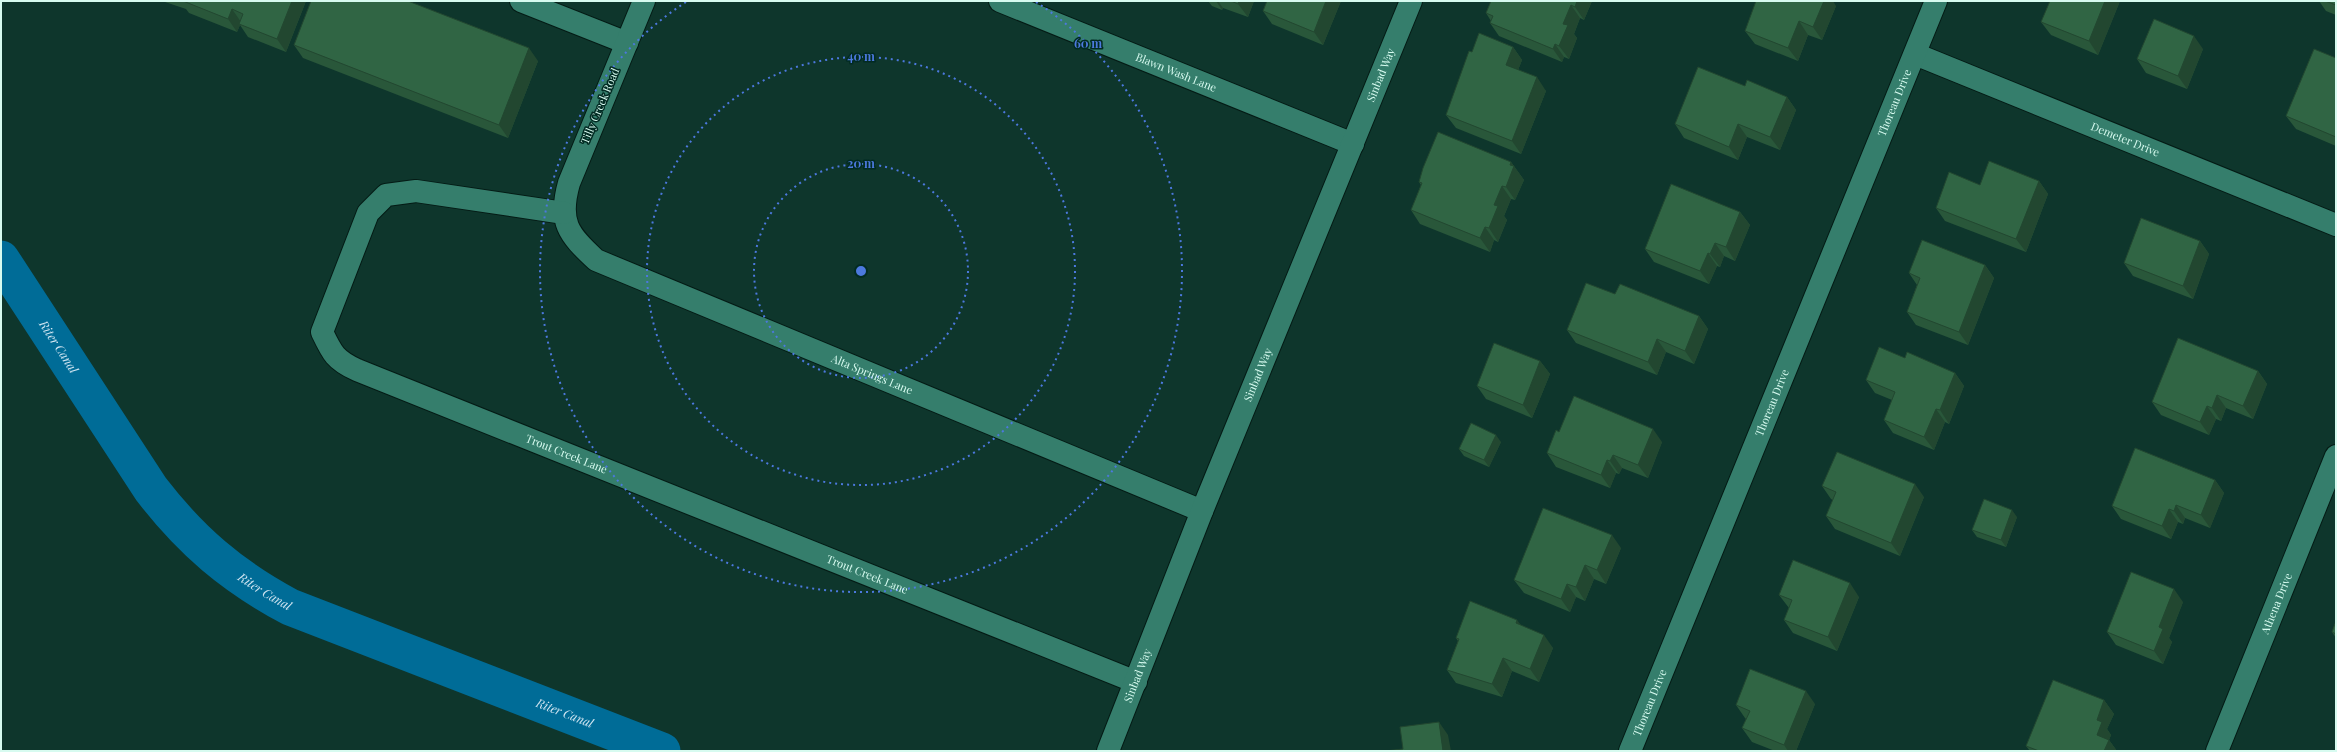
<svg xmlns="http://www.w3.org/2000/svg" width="2337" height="752" font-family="'Playfair Display',serif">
  <rect width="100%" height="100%" fill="#0e362c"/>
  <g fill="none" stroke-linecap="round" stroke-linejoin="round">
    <path stroke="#006c97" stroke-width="37" id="s1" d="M1 259 151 489C191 541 232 576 290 607L662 751"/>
    <g stroke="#041b15" stroke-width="24">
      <g id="minor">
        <polyline points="521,1 627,43"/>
        <path id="s2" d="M644 1 569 183C558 222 568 234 596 260L1202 511"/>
        <path id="s3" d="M1000 1 1353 144"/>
        <path id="s4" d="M1915 54 2336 225"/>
        <path id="s5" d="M564 213 416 191 386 195 368 213 322 332C332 353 335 360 357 370L1136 682"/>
        <path id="s6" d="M1108 751 1202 511 1411 1"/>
        <path id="s7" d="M1630 751 1936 1"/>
        <path id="s8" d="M2217 751 2336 456"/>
      </g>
    </g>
    <use href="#minor" stroke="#357e6c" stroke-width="22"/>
  </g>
  <g fill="#29573a">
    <polygon points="162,1 306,1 286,52 248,37 240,25 237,32 189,13 186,9"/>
    <polygon points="1208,1 1254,1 1248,17 1223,8 1222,10 1212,6"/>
    <polygon points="1267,1 1341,1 1323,45 1272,24 1263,11"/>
    <polygon points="1491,1 1592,1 1584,20 1580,18 1574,34 1577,38 1569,59 1564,57 1562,62 1499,36 1490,23 1491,21 1486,13"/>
    <polygon points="2120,1 2098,55 2051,35 2041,22"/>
    <polygon points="2319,1 2336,1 2336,15 2326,11"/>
    <polygon points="1836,6 1822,40 1808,35 1798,61 1755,44 1745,31"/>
    <polygon points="294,45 538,61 508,138 303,58"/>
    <polygon points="1513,47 1522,60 1518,70 1546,91 1521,154 1456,128 1446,115 1472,52"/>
    <polygon points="2203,49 2187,89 2146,73 2137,59"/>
    <polygon points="2336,58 2336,146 2296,129 2286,116"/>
    <polygon points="1745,86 1787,97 1796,110 1780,150 1747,137 1738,160 1684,138 1675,124"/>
    <polygon points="1511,162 1524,180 1515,200 1511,199 1504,216 1507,220 1498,242 1494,240 1490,252 1420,224 1411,210 1421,185 1419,182"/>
    <polygon points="2039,181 2048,194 2026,252 1945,221 1936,208 1980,185"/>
    <polygon points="1740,212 1750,225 1735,261 1724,256 1720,267 1717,266 1709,284 1654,262 1645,249"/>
    <polygon points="2200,241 2209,254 2193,299 2133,276 2124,263"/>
    <polygon points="1985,265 1994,278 1968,345 1916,325 1907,312 1917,285 1909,273"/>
    <polygon points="1615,294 1699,316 1708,329 1694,364 1666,352 1657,375 1576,343 1567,330"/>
    <polygon points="1905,358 1955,373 1964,386 1949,424 1945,422 1934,450 1893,433 1884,420 1892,400 1875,393 1866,380"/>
    <polygon points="1540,361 1550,374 1532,418 1486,399 1477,386"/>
    <polygon points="2258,371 2267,384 2253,419 2226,408 2221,421 2216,419 2209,435 2161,415 2152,402"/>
    <polygon points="1559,432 1662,442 1648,478 1622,468 1619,474 1616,473 1610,488 1556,467 1547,453"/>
    <polygon points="1501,442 1489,467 1464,456 1459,449"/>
    <polygon points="2215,480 2224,493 2210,528 2185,518 2183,524 2178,522 2171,539 2121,519 2112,506"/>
    <polygon points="1822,486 1924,497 1900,556 1835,529 1826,516 1833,500 1831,499"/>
    <polygon points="2017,517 2006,547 1977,537 1972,530"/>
    <polygon points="1621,548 1606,584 1594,579 1585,601 1576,597 1570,612 1524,593 1514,580"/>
    <polygon points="1779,595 1859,597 1837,651 1793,633 1784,620 1789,608"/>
    <polygon points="2183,602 2169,638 2172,642 2163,664 2116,645 2107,632"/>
    <polygon points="2336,621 2336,638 2332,632"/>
    <polygon points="1522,626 1553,648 1539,682 1512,671 1502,697 1456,683 1447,670 1458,641 1456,638"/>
    <polygon points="2104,700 2114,714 2107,729 2111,735 2109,740 2117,751 2030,751 2026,746"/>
    <polygon points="1815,704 1796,751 1775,751 1752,742 1742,728 1746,719 1745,718 1736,705"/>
  </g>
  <g fill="#224730">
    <polygon points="292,1 306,1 286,52 277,39"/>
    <polygon points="1216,1 1218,1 1223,8 1222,10"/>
    <polygon points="1239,1 1254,1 1248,17 1238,4"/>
    <polygon points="1326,1 1341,1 1323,45 1314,32"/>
    <polygon points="1577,1 1592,1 1584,20 1575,7"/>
    <polygon points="1824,1 1833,1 1836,6 1822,40 1813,27"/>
    <polygon points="2105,1 2120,1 2098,55 2089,41"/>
    <polygon points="1571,5 1580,18 1574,34 1577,38 1569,59 1559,46 1563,24"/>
    <polygon points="232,9 241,22 239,24 240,25 237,32 228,19"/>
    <polygon points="1799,21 1808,35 1798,61 1788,48"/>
    <polygon points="2194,36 2203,49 2187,89 2178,76"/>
    <polygon points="1555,44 1564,57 1562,62 1553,49"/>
    <polygon points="1513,47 1522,60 1515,78 1506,65"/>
    <polygon points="529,48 538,61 508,138 499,125"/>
    <polygon points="1537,77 1546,91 1521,154 1512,141"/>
    <polygon points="1787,97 1796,110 1780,150 1770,137"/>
    <polygon points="1738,124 1747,137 1738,160 1729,147"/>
    <polygon points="1511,162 1524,180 1515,200 1506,187 1510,165"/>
    <polygon points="2039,181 2048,194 2026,252 2016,239"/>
    <polygon points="1502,186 1511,199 1504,216 1507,220 1498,242 1489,228 1494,205"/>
    <polygon points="1740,212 1750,225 1735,261 1726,247"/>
    <polygon points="1485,227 1494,240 1490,252 1480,238"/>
    <polygon points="2200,241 2209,254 2193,299 2183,286"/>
    <polygon points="1715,243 1724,256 1720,267 1710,254"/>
    <polygon points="1708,253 1717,266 1709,284 1700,271"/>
    <polygon points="1985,265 1994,278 1968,345 1959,332"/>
    <polygon points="1699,316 1708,329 1694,364 1685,351"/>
    <polygon points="1657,339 1666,352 1657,375 1648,362"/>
    <polygon points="1540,361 1550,374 1532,418 1523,405"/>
    <polygon points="2258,371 2267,384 2253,419 2243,406"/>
    <polygon points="1955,373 1964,386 1949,424 1940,410"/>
    <polygon points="2217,395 2226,408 2221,421 2212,408"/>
    <polygon points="2207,406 2216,419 2209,435 2200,422"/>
    <polygon points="1936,409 1945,422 1934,450 1924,437"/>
    <polygon points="1653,429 1662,442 1648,478 1638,465"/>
    <polygon points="1496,435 1501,442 1489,467 1484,460"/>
    <polygon points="1613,455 1622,468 1619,474 1610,461"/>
    <polygon points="1607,460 1616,473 1610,488 1601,475"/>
    <polygon points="2215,480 2224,493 2210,528 2201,515"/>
    <polygon points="1915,484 1924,497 1900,556 1891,543"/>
    <polygon points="2176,505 2185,518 2183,524 2174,511"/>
    <polygon points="2169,509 2178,522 2171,539 2162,526"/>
    <polygon points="2012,510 2017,517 2006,547 2001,540"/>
    <polygon points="1612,535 1621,548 1606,584 1597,570"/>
    <polygon points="1585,565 1594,579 1585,601 1576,587"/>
    <polygon points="1850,583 1859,597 1837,651 1828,637"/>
    <polygon points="1567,584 1576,597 1570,612 1561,599"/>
    <polygon points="2174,589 2183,602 2169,638 2172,642 2163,664 2154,651 2159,627"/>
    <polygon points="1517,620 1527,633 1516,623"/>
    <polygon points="1544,635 1553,648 1539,682 1530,669"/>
    <polygon points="1503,658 1512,671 1502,697 1492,684"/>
    <polygon points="1806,691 1815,704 1796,751 1788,751 1784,745"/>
    <polygon points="2104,700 2114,714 2107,729 2111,735 2109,740 2117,751 2104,751 2097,735 2097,720"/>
    <polygon points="1439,722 1448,735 1451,751 1443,751"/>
  </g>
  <g fill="#306544" stroke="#224730">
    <polygon points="183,1 292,1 277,39 239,24 243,14 232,9 228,19"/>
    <polygon points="311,1 408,1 529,48 499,125 294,45"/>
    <polygon points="1231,1 1239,1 1238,4"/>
    <polygon points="1267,1 1326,1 1314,32 1263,11"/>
    <polygon points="1491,1 1577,1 1575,7 1571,5 1563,24 1568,25 1559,46 1555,44 1553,49 1490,23 1493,16 1486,13"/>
    <polygon points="1756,1 1824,1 1813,27 1799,21 1788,48 1745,31"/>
    <polygon points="2050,1 2105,1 2089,41 2041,22"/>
    <polygon points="2325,1 2336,1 2336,5"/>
    <polygon points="2154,19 2194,36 2178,76 2137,59"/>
    <polygon points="1479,33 1513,47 1506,65 1537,77 1512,141 1446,115 1469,51 1472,52"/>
    <polygon points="2314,49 2336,58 2336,137 2286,116"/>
    <polygon points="1698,67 1745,86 1747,80 1787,97 1770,137 1738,124 1729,147 1675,124"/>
    <polygon points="1438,132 1511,162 1510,165 1514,166 1506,187 1502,186 1494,205 1498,206 1489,228 1485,227 1480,238 1411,210 1422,183 1419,182 1423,168"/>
    <polygon points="1989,161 2039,181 2016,239 1936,208 1949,172 1980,185"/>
    <polygon points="1671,184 1740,212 1726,247 1715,243 1710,254 1708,253 1700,271 1645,249"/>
    <polygon points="2141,218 2200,241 2183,286 2124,263"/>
    <polygon points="1922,240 1985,265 1959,332 1907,312 1920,278 1909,273"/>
    <polygon points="1586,283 1615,294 1620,284 1699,316 1685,351 1657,339 1648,362 1567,330"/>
    <polygon points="2178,338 2258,371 2243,406 2217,395 2212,408 2207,406 2200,422 2152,402"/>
    <polygon points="1494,343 1540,361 1523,405 1477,386"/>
    <polygon points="1879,347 1905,358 1907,352 1955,373 1940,410 1936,409 1924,437 1884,420 1895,392 1866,380"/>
    <polygon points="1574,396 1653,429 1638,465 1613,455 1610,461 1607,460 1601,475 1547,453 1556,430 1559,432"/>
    <polygon points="1471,423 1496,435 1484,460 1459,449"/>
    <polygon points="2135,448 2215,480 2201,515 2176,505 2174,511 2169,509 2162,526 2112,506"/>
    <polygon points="1837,452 1915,484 1891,543 1826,516 1836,492 1822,486"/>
    <polygon points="1984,499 2012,510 2001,540 1972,530"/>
    <polygon points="1543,508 1612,535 1597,570 1585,565 1576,587 1567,584 1561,599 1514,580"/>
    <polygon points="1793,560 1850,583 1828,637 1784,620 1792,600 1779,595"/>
    <polygon points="2131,572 2174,589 2159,627 2163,629 2154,651 2107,632"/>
    <polygon points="1470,601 1517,620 1516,623 1544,635 1530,669 1503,658 1492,684 1447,670 1459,639 1456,638"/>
    <polygon points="2336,621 2336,634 2332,632"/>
    <polygon points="1750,669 1806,691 1784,745 1742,728 1750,711 1736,705"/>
    <polygon points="2053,680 2104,700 2097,720 2102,722 2097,735 2109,740 2104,751 2039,751 2026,746"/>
    <polygon points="1439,722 1443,751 1385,751 1403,749 1400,727"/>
  </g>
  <g fill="none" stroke="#4c79de" stroke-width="2" stroke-dasharray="2 4">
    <circle cx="861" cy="271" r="107"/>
    <circle cx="861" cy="271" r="214"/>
    <path d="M1036 2A321 321 0 1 1 686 2"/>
  </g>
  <g text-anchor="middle" stroke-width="3" stroke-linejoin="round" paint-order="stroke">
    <g font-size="11" fill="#d7fbf0" stroke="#022b23">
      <text dy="4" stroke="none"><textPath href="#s3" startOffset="190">Blawn Wash Lane</textPath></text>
      <text dy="4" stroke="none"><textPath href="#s6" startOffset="729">Sinbad Way</textPath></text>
      <text dy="4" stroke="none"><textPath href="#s7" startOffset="700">Thoreau Drive</textPath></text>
      <text transform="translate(600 106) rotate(-67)" y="4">Tilly Creek Road</text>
      <text dy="4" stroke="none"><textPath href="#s4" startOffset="227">Demeter Drive</textPath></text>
      <text dy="4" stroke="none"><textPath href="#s2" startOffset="584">Alta Springs Lane</textPath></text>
      <text dy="4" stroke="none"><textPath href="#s6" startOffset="405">Sinbad Way</textPath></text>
      <text dy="4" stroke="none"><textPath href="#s7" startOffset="376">Thoreau Drive</textPath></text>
      <text dy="4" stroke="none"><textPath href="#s5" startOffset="612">Trout Creek Lane</textPath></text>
      <text dy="4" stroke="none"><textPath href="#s5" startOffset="936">Trout Creek Lane</textPath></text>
      <text dy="4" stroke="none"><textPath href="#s8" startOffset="159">Athena Drive</textPath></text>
      <text dy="4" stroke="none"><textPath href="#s6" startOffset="81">Sinbad Way</textPath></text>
      <text dy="4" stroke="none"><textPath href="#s7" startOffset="52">Thoreau Drive</textPath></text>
    </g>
    <g font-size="12" font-style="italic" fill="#d3e7f3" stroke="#022b23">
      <text dy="4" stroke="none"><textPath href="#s1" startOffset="105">Riter Canal</textPath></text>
      <text dy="4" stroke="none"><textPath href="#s1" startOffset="429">Riter Canal</textPath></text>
      <text dy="4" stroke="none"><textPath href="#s1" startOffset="753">Riter Canal</textPath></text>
    </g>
  </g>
  <circle cx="861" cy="271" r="6" fill="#4c79de" stroke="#022b23" stroke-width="2"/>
  <g font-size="12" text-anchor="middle" font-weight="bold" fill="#4c79de" stroke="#022b23" stroke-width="3" stroke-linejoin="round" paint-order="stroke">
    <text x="1088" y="48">60 m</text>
    <text x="861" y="61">40 m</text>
    <text x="861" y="168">20 m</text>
  </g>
  <rect width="2337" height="752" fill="none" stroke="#d7fbf0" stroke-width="4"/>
</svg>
